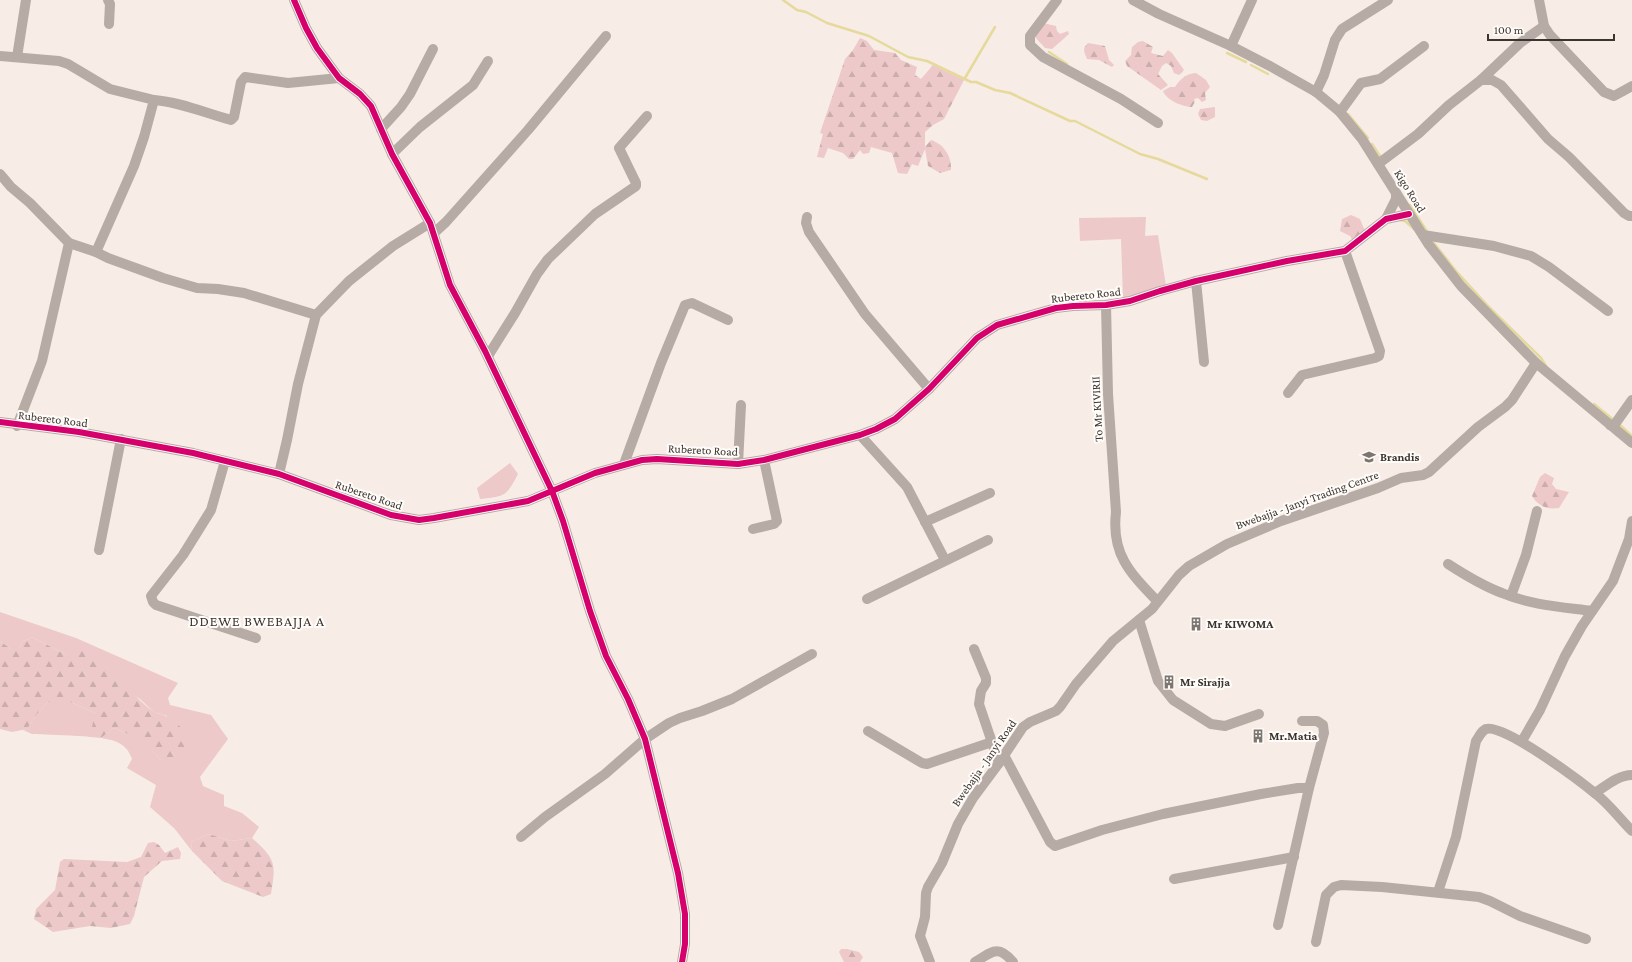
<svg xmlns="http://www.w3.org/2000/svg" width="1632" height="962" font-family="'Crimson Pro',serif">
  <defs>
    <pattern id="forest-firs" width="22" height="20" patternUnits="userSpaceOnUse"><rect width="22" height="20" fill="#edc9ca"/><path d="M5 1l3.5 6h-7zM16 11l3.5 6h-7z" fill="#ccadae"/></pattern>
  </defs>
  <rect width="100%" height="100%" fill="#f7ece6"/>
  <g fill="#edc9ca">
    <polygon points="1146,217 1145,236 1158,235 1166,286 1123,299 1121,239 1080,241 1079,218"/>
    <path d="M510 463 518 474C506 497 505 496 480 499L477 488Z"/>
    <path d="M0 612 76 638 178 683 168 698 170 705 211 715 228 739 200 777 203 786 224 795V806L242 813 259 827 252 838 231 841 209 834 191 842 192 851 174 828 150 807 156 785 127 768 132 759C129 751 126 747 119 743 106 735 50 735 32 734L23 730 27 729 36 715 48 702H70L95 713 101 738 114 728C136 736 145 743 161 760L167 716 154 712 140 699 67 655 32 637 22 642 19 649H11L0 641Z"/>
  </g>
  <g fill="url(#forest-firs)">
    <polygon points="1043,23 1056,26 1057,31 1060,34 1068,31 1069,34 1052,49 1045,48 1036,38 1035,33"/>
    <path d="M860 38 867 41 874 50 895 53 901 60 917 67 915 75 921 79 933 65 964 80 944 119 933 125 925 132V147L931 140C944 144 952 157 951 170L940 173 928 166 925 149 918 166 912 164 907 174 898 173 892 153 871 147 869 153 863 154 860 150 853 159H849L843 153 828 148 824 158 817 157 823 134 820 133 845 59 853 50Z"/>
    <polygon points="1143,41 1153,47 1151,53 1163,56 1168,50 1172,53 1184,70 1179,75 1174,73 1171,66 1166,63 1162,66 1158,74 1168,85 1161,90 1127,66 1125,61 1131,55 1132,47 1138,42"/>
    <path d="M1088 43 1105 46 1109 60 1114 65 1112 67 1099 60 1087 59C1084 51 1082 49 1088 43Z"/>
    <path d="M1196 73 1206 80 1210 87 1205 93 1206 100 1202 102 1198 98 1194 99 1195 102 1192 107C1183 107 1166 100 1163 91L1170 87H1175C1181 78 1186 74 1196 73Z"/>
    <polygon points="1215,107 1215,117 1207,121 1201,120 1198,114 1200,109"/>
    <polygon points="1351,215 1360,219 1365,231 1353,241 1350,236 1340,231 1342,219"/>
    <path d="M1545 473 1554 478 1552 484 1556 489 1569 492 1559 508C1547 510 1538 506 1532 496L1540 477Z"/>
    <path d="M32 637 67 655 76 647C115 660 123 690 153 711 157 714 163 714 167 717 175 720 180 727 186 733L188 751 177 761 161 760C145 744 136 736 114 728L101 738 91 732 95 713 70 702H48L36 715 27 729 12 732 0 729V641L11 649H19L22 642Z"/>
    <path d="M209 834 231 841 252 838C276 860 276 863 271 894L263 897 222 881 192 851 191 842Z"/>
    <polygon points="154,842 159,845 165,853 178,847 181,853 180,859 162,861 144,877 134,916 130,924 111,928 90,926 53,932 34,919 36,909 55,890 60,862 64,859 127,862 141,857 148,843"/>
    <polygon points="841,949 847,949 859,952 863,957 860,962 844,962 839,952"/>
  </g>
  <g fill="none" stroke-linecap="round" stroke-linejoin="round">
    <g stroke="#e5da9c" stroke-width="2.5">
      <polyline points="783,0 797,10 806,12 827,23 869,36 908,57 927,61 971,82 976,82 995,90 1010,93 1070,121 1075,121 1140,154 1158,159 1207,179"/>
      <polyline points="1049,52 1067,64"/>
      <polyline points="1227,53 1246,62"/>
      <polyline points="1251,65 1268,74"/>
      <polyline points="965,78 995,27"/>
      <polyline points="1348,114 1368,138"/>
      <polyline points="1372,144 1380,156"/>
      <polyline points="1410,205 1428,233"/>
      <polyline points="1400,220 1405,221 1414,229"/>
      <polyline points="1434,243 1456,271 1489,307 1541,358 1546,366"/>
      <polyline points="1594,404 1615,421"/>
      <polyline points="1619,424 1632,436"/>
    </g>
    <g stroke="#b7aba6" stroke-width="10">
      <polyline points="108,0 110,4 109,24"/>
      <polyline points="294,0 306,28 317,48 339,78 360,94 371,106 392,154 430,223 450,285 485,351 552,491 563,521 590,611 606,656 628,699 645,739 678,873 685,914 685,944 682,962"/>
      <polyline points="1057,0 1030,36 1030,45 1043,57 1121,99 1158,123"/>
      <polyline points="1133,0 1159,14 1231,46 1270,66 1316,92 1340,112 1362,139 1429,245 1461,286 1536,363 1632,443"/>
      <polyline points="1539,0 1544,26 1550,35 1604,92 1614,96 1632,86"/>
      <polyline points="1231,46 1252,0"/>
      <polyline points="0,56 59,61 68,64 110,89 154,100 144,137 134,166 96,252 69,243"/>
      <polyline points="17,57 26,0"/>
      <polyline points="1481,80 1492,80 1501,85 1548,139 1569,157 1624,213 1629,216 1632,216"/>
      <polyline points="1316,92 1324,75 1335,40 1342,29 1388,0"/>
      <path d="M154 100C180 102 205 113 231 120L234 117 241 82 245 77 288 83 339 78"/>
      <polyline points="1340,112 1361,83 1380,79 1424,46"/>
      <polyline points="381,129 401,107 410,94 433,49"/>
      <polyline points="392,154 420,127 473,85 488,61"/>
      <polyline points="1378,164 1418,134 1449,105 1481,80 1520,43 1544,26"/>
      <polyline points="0,174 11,187 30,203 69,243 42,361 17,426"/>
      <polyline points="807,217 806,223 809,232 865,314 929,389"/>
      <polyline points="1386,219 1396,199 1396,193"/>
      <polyline points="434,233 446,222 528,130 606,36"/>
      <polyline points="1423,235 1494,246 1531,256 1549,267 1608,311"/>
      <polyline points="96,252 108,258 163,278 197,288 218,289 244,293 316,315"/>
      <polyline points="1196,281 1204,362"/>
      <path d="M1106 305 1108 394 1116 512C1111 554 1130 573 1157 601"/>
      <polyline points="488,356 515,313 537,274 548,259 595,214 636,186 636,183 619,148 647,116"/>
      <polyline points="1288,393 1302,375 1375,358 1379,356 1380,351 1345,251"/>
      <polyline points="0,422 79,432 193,453 279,474 391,515 419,520 434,518 528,501 595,473 642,460 657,459 738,464 764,460 860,435 876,429 895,419 929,389 977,338 997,325 1056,308 1073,306 1106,305 1130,301 1160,291 1196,281 1287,261 1345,251 1386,219 1409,214"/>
      <polyline points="1610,425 1615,424 1632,400"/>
      <polyline points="860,435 907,487 945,560"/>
      <polyline points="225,461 211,510 183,555 151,596 153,602 156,605 256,638"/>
      <polyline points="624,464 661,363 685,305 692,303 728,320"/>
      <polyline points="738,464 741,405"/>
      <polyline points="279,474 287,440 298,384 316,315 349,281 393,246 430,223"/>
      <polyline points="925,522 990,493"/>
      <polyline points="753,529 774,524 777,521 764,460"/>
      <polyline points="99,550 121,439"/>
      <path d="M1448 564C1465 575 1483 586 1502 593 1530 605 1562 607 1592 611"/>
      <polyline points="1511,596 1526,555 1537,511"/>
      <polyline points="867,599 988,540"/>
      <polyline points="1139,620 1158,681 1173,700 1211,724 1225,726 1259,714"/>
      <polyline points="974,649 986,678 986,683 981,691 979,704 999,763"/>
      <polyline points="1302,721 1317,721 1323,725 1324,733 1309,788"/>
      <polyline points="868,731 922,763 927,764 992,742"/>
      <polyline points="1522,741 1540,710 1565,656 1582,626 1613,581 1629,539 1632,521"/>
      <polyline points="1004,755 1050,842 1055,846 1102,830 1163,814 1261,794 1298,788 1309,788 1278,925"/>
      <path d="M1595 793C1606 786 1618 775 1632 775"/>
      <polyline points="521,837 545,817 605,774 645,739 669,723 680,718 702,711 732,699 812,654"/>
      <polyline points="1174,879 1294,857"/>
      <path d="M1438 892 1456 837 1476 741C1479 737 1481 731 1486 729 1503 723 1580 781 1596 794 1609 804 1620 819 1632 831"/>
      <polyline points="1316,942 1326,895 1334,887 1341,885 1382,887 1479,897 1490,901 1520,916 1586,939"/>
      <polyline points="930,962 920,936 925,917 926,893 928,887 942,863 958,824 973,798 999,763 1023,727 1030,722 1056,711 1060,707 1076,684 1113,641 1152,609 1179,575 1189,566 1227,544 1281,521 1378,488 1401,478 1423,475 1429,472 1478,427 1505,407 1512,400 1536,363"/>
      <path d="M975 962C992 952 998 944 1013 962"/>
    </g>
    <g stroke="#fffcf9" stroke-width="8">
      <g id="cycleway">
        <polyline points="294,0 306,28 317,48 339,78 360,94 371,106 392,154 430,223 450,285 485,351 552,491 563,521 590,611 606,656 628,699 645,739 678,873 685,914 685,944 682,962"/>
        <polyline points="0,422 79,432 193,453 279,474 391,515 419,520 434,518 528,501 595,473 642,460 657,459 738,464 764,460 860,435 876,429 895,419 929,389 977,338 997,325 1056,308 1073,306 1106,305 1130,301 1160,291 1196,281 1287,261 1345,251 1386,219 1409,214"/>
      </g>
    </g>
    <use href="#cycleway" stroke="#d6006c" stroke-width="6"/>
  </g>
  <defs>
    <g id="school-bare" transform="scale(1.08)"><path d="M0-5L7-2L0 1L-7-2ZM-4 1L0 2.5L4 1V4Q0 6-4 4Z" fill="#7d7570" stroke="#fffcf9" stroke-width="2.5" paint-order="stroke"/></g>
    <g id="building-bare" transform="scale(1.08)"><path d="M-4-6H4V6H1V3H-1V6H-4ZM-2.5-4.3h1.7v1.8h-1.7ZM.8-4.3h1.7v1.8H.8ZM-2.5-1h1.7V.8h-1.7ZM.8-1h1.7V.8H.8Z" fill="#7d7570" stroke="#fffcf9" stroke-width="2.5" paint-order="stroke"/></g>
  </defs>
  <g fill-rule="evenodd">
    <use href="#school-bare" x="1369" y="457"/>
    <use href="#building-bare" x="1196" y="624"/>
    <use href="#building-bare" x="1169" y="682"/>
    <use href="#building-bare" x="1258" y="736"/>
  </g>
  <g text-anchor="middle" stroke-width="4" stroke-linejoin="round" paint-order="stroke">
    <g font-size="12" fill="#3b3530" stroke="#fffcf9">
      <text transform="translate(1410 191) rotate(58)" y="4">Kigo Road</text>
      <text transform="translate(1086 295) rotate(-6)" y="4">Rubereto Road</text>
      <text transform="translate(1097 409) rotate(-93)" y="4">To Mr KIVIRII</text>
      <text transform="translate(53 419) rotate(7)" y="4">Rubereto Road</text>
      <text transform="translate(703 450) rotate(3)" y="4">Rubereto Road</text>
      <text transform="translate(369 495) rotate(19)" y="4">Rubereto Road</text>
      <text transform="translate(1307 500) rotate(-20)" y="4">Bwebajja - Janyi Trading Centre</text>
      <text transform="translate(984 763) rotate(-55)" y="4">Bwebajja - Janyi Road</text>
    </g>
    <g font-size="12" font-weight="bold" fill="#3b3530" stroke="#fffcf9" text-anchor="start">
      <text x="1380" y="461">Brandis</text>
      <text x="1207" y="628">Mr KIWOMA</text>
      <text x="1180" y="686">Mr Sirajja</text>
      <text x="1269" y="740">Mr.Matia</text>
    </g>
    <g font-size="14" letter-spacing="1" fill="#3b3530" stroke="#fffcf9">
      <text x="257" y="626">DDEWE BWEBAJJA A</text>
    </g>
  </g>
  <path d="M1488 34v6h126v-6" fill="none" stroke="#3b3530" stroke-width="2"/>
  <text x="1494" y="34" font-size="12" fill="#3b3530" stroke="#fffcf9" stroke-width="3" paint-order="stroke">100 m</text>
</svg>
